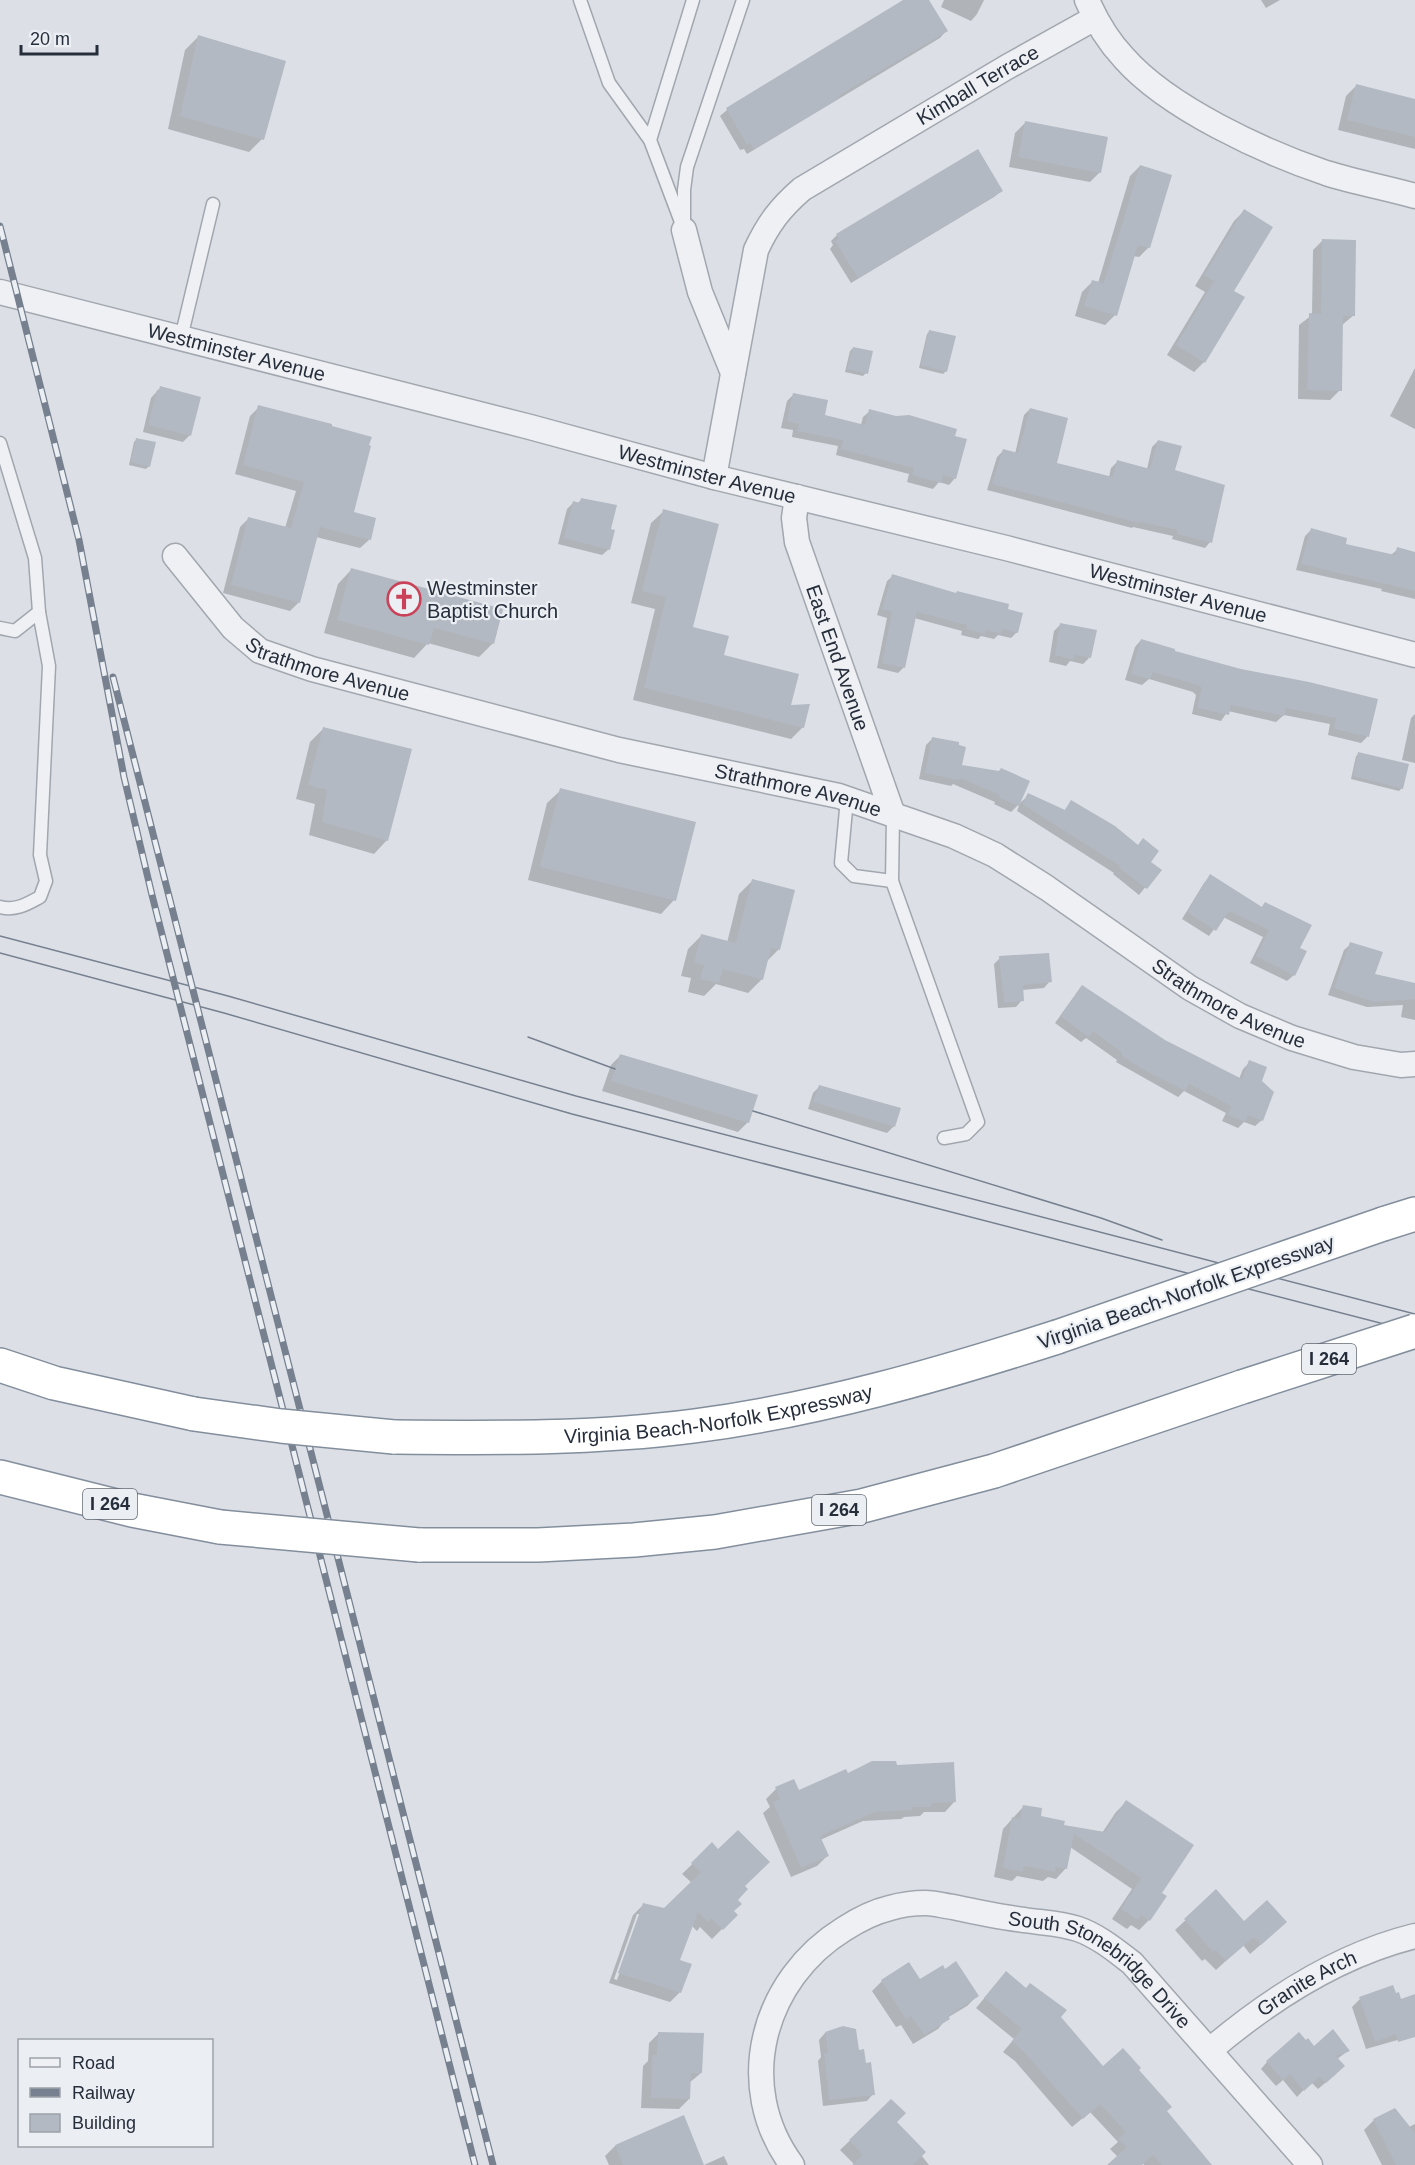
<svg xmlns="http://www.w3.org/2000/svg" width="1415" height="2165" font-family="Arial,sans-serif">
  <rect width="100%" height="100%" fill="#dce0e6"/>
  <g fill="#0003" fill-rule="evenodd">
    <polygon points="906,0 928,0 946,31 940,38 747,154 744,149 740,150 720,116 727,110"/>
    <polygon points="944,0 984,0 977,14 971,21 941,7"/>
    <polygon points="1261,0 1280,0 1266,8"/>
    <polygon points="199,36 262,139 249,152 168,129 185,50"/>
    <polygon points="1356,86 1415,101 1415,149 1338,130 1346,96"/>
    <polygon points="1025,123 1100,172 1090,182 1009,167 1015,133"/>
    <polygon points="1140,166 1149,247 1139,257 1133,256 1115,315 1105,325 1075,316 1082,292 1092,282 1098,283 1130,176"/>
    <polygon points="1001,191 994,197 851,283 830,249 833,245 831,241 837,235"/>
    <polygon points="1244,211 1204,362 1194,372 1167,355 1205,292 1195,286 1234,221"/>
    <polygon points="1323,240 1354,315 1342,325 1340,390 1330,400 1298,399 1299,325 1312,315 1313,250"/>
    <polygon points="930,331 946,371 943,374 919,368 927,334"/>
    <polygon points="853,348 866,373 863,376 845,372 850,351"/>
    <polygon points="1415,368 1415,429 1390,416"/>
    <polygon points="160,388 190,435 183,442 143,432 151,398"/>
    <polygon points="793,395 823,416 861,425 863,417 870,411 955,478 949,485 939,482 933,489 907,482 909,474 836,455 838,446 792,437 793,430 781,428 787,401"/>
    <polygon points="259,407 352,513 369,540 360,548 316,537 299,602 290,611 223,593 240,527 249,518 285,528 296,491 235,474 250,416"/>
    <polygon points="1030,409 1055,464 1109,477 1111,468 1117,462 1147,469 1152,447 1158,441 1210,542 1205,548 1172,539 1173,536 1133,527 1132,528 987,490 997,457 1003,451 1015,454 1024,415"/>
    <polygon points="137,439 149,466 146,469 129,465 134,442"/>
    <polygon points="581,500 609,530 609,549 602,555 558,544 567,509 573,503 577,504"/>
    <polygon points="664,511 691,628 722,656 789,707 803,727 791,739 633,700 655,609 631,603 651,523"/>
    <polygon points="1311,530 1344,545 1391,555 1398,549 1415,553 1415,599 1381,591 1382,589 1296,570 1305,536"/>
    <polygon points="351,570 493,643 479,657 428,643 414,658 324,633 338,584"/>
    <polygon points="893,576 1006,610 1017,632 1011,638 998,635 994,639 981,636 978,639 961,635 962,631 914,618 904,667 898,673 877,668 887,618 877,615 887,581"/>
    <polygon points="1061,624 1089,658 1083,664 1070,661 1066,666 1049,662 1054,631"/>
    <polygon points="1141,640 1173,652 1241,670 1376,700 1367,737 1361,743 1328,735 1330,724 1284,715 1276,722 1228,711 1221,721 1192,714 1196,695 1193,692 1149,679 1142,685 1125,680 1135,647"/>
    <polygon points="1415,714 1415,763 1402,760 1411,718"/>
    <polygon points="323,729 387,840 374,854 309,835 315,804 296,799 310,742"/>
    <polygon points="932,739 960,766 1018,805 1011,812 994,804 995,802 953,784 951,786 919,779 926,745"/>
    <polygon points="1359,754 1402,788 1399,791 1351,779 1356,756"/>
    <polygon points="561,790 674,900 661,914 528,880 547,803"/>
    <polygon points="1029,795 1064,811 1071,802 1159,870 1139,895 1113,874 1114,873 1017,811 1020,803"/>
    <polygon points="1211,876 1261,908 1265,903 1298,948 1294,975 1287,981 1250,963 1263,937 1223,917 1209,936 1182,919 1204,883"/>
    <polygon points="752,881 779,949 766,962 762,979 748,993 716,984 704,996 688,992 691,978 681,976 688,949 701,936 727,943 739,894"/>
    <polygon points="1351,944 1374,975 1415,985 1415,1025 1415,1020 1401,1017 1403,1005 1367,1007 1328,995 1344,950"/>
    <polygon points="1000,958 1050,981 1044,988 1022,990 1022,1000 1016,1007 998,1008 994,964"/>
    <polygon points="1082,986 1164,1041 1239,1079 1243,1069 1250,1062 1260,1081 1262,1120 1255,1126 1244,1122 1238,1128 1222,1121 1226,1113 1184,1091 1178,1097 1116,1062 1117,1060 1086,1038 1081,1042 1055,1023"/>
    <polygon points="621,1055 748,1122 738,1132 602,1091 611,1065"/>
    <polygon points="819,1087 894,1126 887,1133 808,1109 813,1093"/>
    <polygon points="895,1766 955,1801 945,1812 924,1812 920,1816 904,1817 901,1819 863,1821 820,1840 827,1856 817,1866 791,1877 763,1813 770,1807 766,1799 776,1789 798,1792 847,1775"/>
    <polygon points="1126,1802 1160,1893 1165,1897 1149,1920 1139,1930 1131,1925 1127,1929 1112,1919 1132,1889 1070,1847 1066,1868 1056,1879 1048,1877 1043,1881 1017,1876 1012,1881 994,1877 1003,1829 1024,1806 1039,1817 1063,1826 1102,1833 1116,1812"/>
    <path d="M712 1845 743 1887 732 1912 736 1915 712 1939 700 1927 697 1931 691 1925 678 1961 680 1992 670 2002 609 1983 633 1915 643 1905 664 1910 692 1883 682 1874ZM637 1914H641L617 1980 614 1979Z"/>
    <polygon points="1216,1892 1244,1923 1275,1932 1250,1954 1243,1945 1216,1970 1205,1959 1202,1961 1175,1930"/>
    <polygon points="882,1981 919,1981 977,1996 967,2006 947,2018 938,2029 913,2044 901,2025 896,2027 872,1991"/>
    <polygon points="997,1983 1059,2017 1103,2068 1137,2070 1166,2111 1210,2165 1144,2165 1143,2163 1141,2165 1110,2165 1118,2157 1110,2149 1118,2142 1090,2112 1072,2127 1015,2061 1003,2052 1014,2039 976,2008"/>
    <polygon points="1415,1995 1415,2035 1366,2049 1352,2007 1360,1999 1400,2000"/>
    <polygon points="659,2033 701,2073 689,2083 689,2099 679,2109 641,2108 643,2066 648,2061 649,2043"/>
    <polygon points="825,2033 857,2052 873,2094 867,2101 823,2106 818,2061 821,2057 819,2040"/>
    <polygon points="1314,2048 1348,2051 1337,2059 1337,2073 1318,2089 1311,2082 1297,2097 1283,2080 1276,2086 1261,2069 1267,2062"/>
    <polygon points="891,2101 895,2122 929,2165 855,2165 840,2150"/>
    <polygon points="1374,2120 1409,2127 1415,2124 1415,2165 1382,2165 1364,2130"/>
    <polygon points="615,2146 702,2165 609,2165 605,2156"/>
    <polygon points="724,2156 728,2165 704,2165"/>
  </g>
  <g fill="#b3b9c2">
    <polygon points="903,0 929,0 948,31 838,96 840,98 754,149 750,143 747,145 726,108"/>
    <polygon points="198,35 286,61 264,140 180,116"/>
    <polygon points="1356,84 1415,99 1415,137 1347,120"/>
    <polygon points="1025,121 1108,137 1101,173 1018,157"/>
    <polygon points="978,149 1003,191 858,278 835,241 839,239 836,234"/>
    <polygon points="1140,165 1172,175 1150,248 1138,245 1117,316 1084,306 1092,280 1104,283"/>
    <polygon points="1244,209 1273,227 1234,291 1245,297 1205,363 1176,345 1214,281 1204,275"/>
    <polygon points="1322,239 1356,240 1355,316 1343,316 1342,391 1307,390 1309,313 1321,314"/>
    <polygon points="929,330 956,336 947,372 921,365"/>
    <polygon points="853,347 873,351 868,374 847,369"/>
    <polygon points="160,386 201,397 191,436 148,425 157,390 159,391"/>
    <polygon points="793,393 828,400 825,415 865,425 869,409 896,416 909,415 957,429 955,436 967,439 956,479 943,475 941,483 912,475 914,468 841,449 843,440 797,431 799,424 787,421"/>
    <polygon points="258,405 332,424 332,426 372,437 369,445 371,446 354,512 376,518 371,540 320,527 300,603 231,585 248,517 291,528 304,482 243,465"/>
    <polygon points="1030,408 1068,418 1057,463 1113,477 1117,460 1150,469 1158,440 1182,446 1175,470 1225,485 1212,543 1177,534 1178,530 1140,522 1139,523 992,484 1003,449 1018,453"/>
    <polygon points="136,438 156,442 150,467 131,462"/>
    <polygon points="581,498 617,505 611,529 615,530 610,550 564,538 573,501 580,503"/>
    <polygon points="663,509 719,524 693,627 729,636 724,655 799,674 791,705 810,704 804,728 644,688 666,597 642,591"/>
    <polygon points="1311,528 1347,538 1346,544 1395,555 1397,547 1415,552 1415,591 1301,564"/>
    <polygon points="351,568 503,609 494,644 434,628 429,645 337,620"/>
    <polygon points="892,574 956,593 957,591 1009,604 1008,609 1023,613 1018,633 1002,629 1001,634 986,630 985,634 966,629 967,625 917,612 905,668 882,663 892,612 882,609"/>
    <polygon points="1060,623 1097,630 1091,658 1075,655 1074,660 1055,655"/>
    <polygon points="1141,639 1175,649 1175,651 1241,669 1309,682 1378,699 1369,737 1334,729 1336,718 1286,708 1284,716 1231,705 1229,715 1197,708 1202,688 1200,686 1153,672 1150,679 1131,674"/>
    <polygon points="323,727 412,749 388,841 322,822 327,790 308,785"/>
    <polygon points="932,737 959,742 959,745 966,747 962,765 999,771 1001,768 1030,781 1019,806 999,798 1000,795 960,778 959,780 925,773"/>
    <polygon points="1358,752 1409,764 1403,789 1353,776"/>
    <polygon points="560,788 696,822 676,901 540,867"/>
    <polygon points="1028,793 1065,810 1071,800 1115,826 1138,845 1143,838 1159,851 1151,862 1162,870 1147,889 1118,867 1120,866 1022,804"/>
    <polygon points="1210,874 1262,907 1265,902 1312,925 1300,948 1307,951 1295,976 1256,956 1269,930 1229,911 1216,931 1187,912"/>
    <polygon points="752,879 795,890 780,950 771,948 763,980 723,969 719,983 700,979 704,965 694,963 701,934 736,943"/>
    <polygon points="1350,942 1383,952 1375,974 1415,983 1415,999 1374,1002 1334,988"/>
    <polygon points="1049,953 1052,982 1023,985 1024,1001 1004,1003 999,956"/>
    <polygon points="1082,985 1165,1040 1242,1079 1249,1060 1267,1067 1262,1081 1274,1092 1263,1121 1248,1115 1245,1122 1228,1115 1231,1106 1189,1084 1185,1091 1144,1070 1122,1056 1122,1053 1093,1031 1089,1037 1060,1016"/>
    <polygon points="620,1054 758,1095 749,1123 611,1081"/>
    <polygon points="819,1085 901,1108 895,1127 813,1102"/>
    <polygon points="872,1761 896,1761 897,1765 954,1762 956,1802 931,1803 931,1807 912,1807 913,1810 875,1812 820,1836 829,1856 801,1868 773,1802 780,1799 775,1787 794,1779 799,1790 846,1769 848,1773"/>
    <polygon points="1126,1800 1194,1845 1162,1893 1167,1896 1150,1921 1141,1915 1138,1920 1121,1909 1141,1878 1074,1834 1067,1869 1056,1867 1055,1872 1024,1866 1023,1872 1003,1868 1012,1817 1020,1819 1023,1805 1042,1808 1041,1816 1065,1821 1064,1825 1105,1832"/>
    <polygon points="738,1830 770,1862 745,1886 748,1889 738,1900 742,1904 734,1911 738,1915 723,1930 711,1918 708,1922 698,1912 680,1960 692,1964 681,1993 618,1973 643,1903 664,1908 701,1872 691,1863 712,1842 718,1849"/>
    <polygon points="1216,1889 1244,1921 1267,1900 1287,1922 1261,1945 1254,1937 1226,1961 1216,1950 1213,1952 1184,1919"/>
    <polygon points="956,1961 979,1996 948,2016 950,2019 924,2035 911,2016 906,2019 881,1980 909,1962 920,1979 943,1965 945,1969"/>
    <polygon points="1006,1971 1026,1988 1030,1983 1067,2010 1061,2017 1103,2066 1123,2048 1141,2068 1139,2070 1172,2107 1167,2111 1212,2165 1162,2165 1153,2155 1142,2165 1107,2165 1127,2147 1118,2139 1126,2132 1100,2104 1083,2119 1024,2052 1012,2041 1022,2029 984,1998"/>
    <polygon points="1393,1985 1396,1993 1399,1992 1401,1999 1415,1994 1415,2037 1398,2042 1396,2034 1375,2042 1359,1997"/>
    <polygon points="843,2026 856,2029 859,2050 864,2049 866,2063 871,2062 875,2095 829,2100 824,2053 828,2052 825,2032"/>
    <polygon points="1333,2029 1350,2051 1336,2056 1345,2066 1326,2083 1319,2077 1304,2091 1290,2074 1283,2080 1266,2061 1299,2032 1306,2040 1308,2038 1314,2046"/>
    <polygon points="658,2032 704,2033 702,2073 691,2073 690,2099 651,2098 652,2055 657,2055"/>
    <polygon points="891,2099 906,2113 897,2122 926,2152 913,2165 852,2165 863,2155 849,2140"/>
    <polygon points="1395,2108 1415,2133 1415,2165 1396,2165 1373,2119"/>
    <polygon points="684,2115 704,2165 623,2165 615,2145"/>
  </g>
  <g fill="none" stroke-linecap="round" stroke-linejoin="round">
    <g stroke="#a2a7af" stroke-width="15">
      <g id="lane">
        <polyline points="580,0 609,83 650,140 684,230"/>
        <polyline points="650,140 693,0"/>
        <polyline points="684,223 684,190 687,167 743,0"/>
        <polyline points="181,338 213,204"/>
        <polyline points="0,443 35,558 39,612 15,631 0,628"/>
        <polyline points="847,799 841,863 854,876 892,881"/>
        <polyline points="893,815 892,881 978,1122 966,1134 944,1138"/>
        <path d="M0 907C16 911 27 904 40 897L46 881 40 855 49 666 39 612"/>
      </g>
    </g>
    <g stroke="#a2a7af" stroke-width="27">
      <g id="street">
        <path d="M1087 0C1096 21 1108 41 1124 58 1168 108 1264 152 1326 173 1355 182 1386 188 1415 196"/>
        <polyline points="684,230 700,292 733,373"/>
        <path id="s1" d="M0 292 530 427 714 477 1006 548 1415 655"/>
        <path id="s2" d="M714 477 756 250C768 224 780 208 802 189L1007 67 1095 18"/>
        <path id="s3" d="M797 497 794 518 797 542 893 815"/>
        <path id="s4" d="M175 556 233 628 260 651 312 669 619 750 839 796 954 836 995 855 1047 888 1190 988 1240 1016 1292 1038 1354 1057 1401 1065 1415 1064"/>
        <path id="s5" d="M1210 2050C1270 1999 1338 1955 1415 1936"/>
        <path id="s6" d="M792 2165C733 2085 763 1979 844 1929 858 1920 873 1912 890 1908 900 1905 915 1903 926 1903 934 1903 944 1906 953 1907 976 1912 1000 1917 1024 1920 1043 1923 1060 1923 1078 1929 1098 1936 1115 1950 1132 1963L1310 2165"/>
      </g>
    </g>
    <g stroke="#838e9c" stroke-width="36">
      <g id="highway">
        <polyline points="1383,1224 1415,1214"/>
        <polyline points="0,1365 54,1383 194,1414"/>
        <path id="s7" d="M394 1437C495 1438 594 1439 694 1426 818 1410 938 1375 1057 1337"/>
        <polyline points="0,1477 132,1510 220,1527"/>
        <polyline points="419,1545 538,1545 634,1540 715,1532 862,1506 994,1471 1242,1387"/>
      </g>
    </g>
    <use href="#lane" stroke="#eef0f4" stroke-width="12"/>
    <use href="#street" stroke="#eef0f4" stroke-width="24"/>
    <use href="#highway" stroke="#fff" stroke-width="33"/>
    <g stroke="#76808f" stroke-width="1.5">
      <polyline points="0,936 228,996 576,1096 1415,1314"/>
      <polyline points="0,953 224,1013 572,1114 1415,1332"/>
      <polyline points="528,1037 615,1069"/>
      <polyline points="753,1111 1101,1218 1162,1240"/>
    </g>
    <g stroke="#76808f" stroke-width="7">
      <g id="rail">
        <polyline points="0,226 79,540 124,777 152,895 475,2165"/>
        <polyline points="113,677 493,2165"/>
      </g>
    </g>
    <use href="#rail" stroke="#ebeff3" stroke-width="4.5" stroke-dasharray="14" stroke-linecap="butt"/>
    <g stroke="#838e9c" stroke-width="36" stroke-linecap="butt">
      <g id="highway-bridge">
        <polyline points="1057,1337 1383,1224"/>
        <polyline points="1242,1387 1415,1331"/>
        <polyline points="194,1414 281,1426 394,1437"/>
        <polyline points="220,1527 419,1545"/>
      </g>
    </g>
    <use href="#highway-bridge" stroke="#fff" stroke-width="33"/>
  </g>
  <defs>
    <g id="church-ring" transform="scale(1.725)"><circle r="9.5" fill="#ebeff3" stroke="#ca4259" stroke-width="1.5"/><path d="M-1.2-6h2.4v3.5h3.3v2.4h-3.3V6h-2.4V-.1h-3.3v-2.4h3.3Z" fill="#ca4259"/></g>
  </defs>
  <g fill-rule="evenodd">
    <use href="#church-ring" x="404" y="599"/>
  </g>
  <g text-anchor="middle" stroke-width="4.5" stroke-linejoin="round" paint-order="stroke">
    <g fill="#ebeff3" stroke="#616872" stroke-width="1.5">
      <rect x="1302" y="1344" width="54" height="30" rx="4.5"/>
      <rect x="83" y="1489" width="54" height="30" rx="4.5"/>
      <rect x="812" y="1495" width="54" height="30" rx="4.5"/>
    </g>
    <g font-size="18" font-weight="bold" fill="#262e3b">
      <text x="1329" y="1365">I 264</text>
      <text x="110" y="1510">I 264</text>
      <text x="839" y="1516">I 264</text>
    </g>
    <g font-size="20" fill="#262e3b" stroke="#ebeff3">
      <text dy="7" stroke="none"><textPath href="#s2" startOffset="512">Kimball Terrace</textPath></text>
      <text dy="7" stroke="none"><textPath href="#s1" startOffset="244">Westminster Avenue</textPath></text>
      <text dy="7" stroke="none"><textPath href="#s1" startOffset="730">Westminster Avenue</textPath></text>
      <text dy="7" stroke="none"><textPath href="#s1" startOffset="1216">Westminster Avenue</textPath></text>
      <text dy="7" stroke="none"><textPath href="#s3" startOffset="168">East End Avenue</textPath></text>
      <text dy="7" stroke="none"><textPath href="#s4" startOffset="198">Strathmore Avenue</textPath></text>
      <text dy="7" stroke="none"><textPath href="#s4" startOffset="684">Strathmore Avenue</textPath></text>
      <text dy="7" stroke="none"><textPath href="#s4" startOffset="1170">Strathmore Avenue</textPath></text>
      <text transform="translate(1186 1292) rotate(-19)" y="7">Virginia Beach-Norfolk Expressway</text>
      <text dy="7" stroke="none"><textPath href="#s7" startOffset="326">Virginia Beach-Norfolk Expressway</textPath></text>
      <text dy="7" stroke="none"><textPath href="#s6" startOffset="552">South Stonebridge Drive</textPath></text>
      <text dy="7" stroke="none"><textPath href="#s5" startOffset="118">Granite Arch</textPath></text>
    </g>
    <g font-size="20" fill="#262e3b" stroke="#ebeff3" text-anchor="start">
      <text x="427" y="595">Westminster<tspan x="427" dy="23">Baptist Church</tspan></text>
    </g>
  </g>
  <rect x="18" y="2039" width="195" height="108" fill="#ebeff3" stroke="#9ca2a9" stroke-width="1.5"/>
  <rect x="30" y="2058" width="30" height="9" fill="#eef0f4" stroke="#9ca2a9" stroke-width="1.5"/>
  <text x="72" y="2069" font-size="18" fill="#262e3b">Road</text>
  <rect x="30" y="2088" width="30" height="9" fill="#76808f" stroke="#9ca2a9" stroke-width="1.5"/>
  <text x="72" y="2099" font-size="18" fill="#262e3b">Railway</text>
  <rect x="30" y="2114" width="30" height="18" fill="#b3b9c2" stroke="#9ca2a9" stroke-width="1.5"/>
  <text x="72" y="2129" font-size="18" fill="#262e3b">Building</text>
  <path d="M21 45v9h76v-9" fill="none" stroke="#262e3b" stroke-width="3"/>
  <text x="30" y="45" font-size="18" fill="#262e3b" stroke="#ebeff3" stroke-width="4.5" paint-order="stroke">20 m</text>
</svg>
